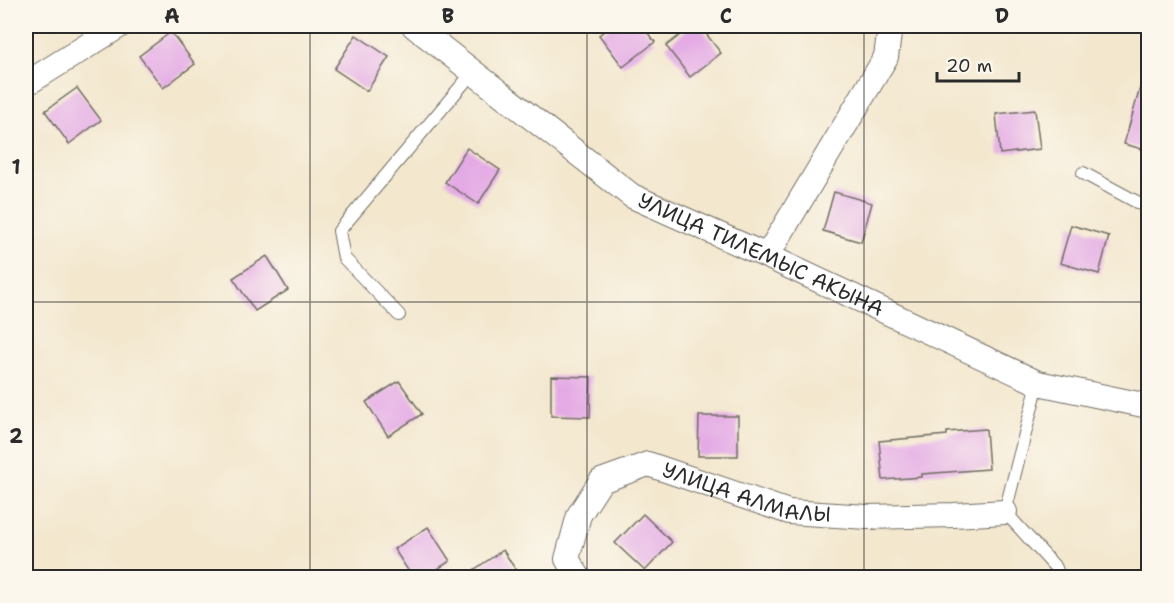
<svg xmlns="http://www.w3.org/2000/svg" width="1174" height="603" font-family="'Shantell Sans',sans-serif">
  <rect width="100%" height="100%" fill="#fbf7ec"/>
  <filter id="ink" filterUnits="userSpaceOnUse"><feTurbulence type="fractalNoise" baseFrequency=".0167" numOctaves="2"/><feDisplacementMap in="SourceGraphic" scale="12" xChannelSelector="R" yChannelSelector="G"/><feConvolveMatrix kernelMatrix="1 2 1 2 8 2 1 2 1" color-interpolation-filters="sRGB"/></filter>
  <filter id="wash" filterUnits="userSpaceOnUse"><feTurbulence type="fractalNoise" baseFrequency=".008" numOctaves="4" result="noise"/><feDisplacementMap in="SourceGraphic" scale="24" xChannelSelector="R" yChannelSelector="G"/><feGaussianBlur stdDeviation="1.35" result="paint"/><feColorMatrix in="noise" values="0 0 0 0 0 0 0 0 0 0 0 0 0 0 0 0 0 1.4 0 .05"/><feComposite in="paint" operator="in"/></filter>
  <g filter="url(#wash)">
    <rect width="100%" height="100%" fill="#f3e7ce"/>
    <g id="blocks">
      <g fill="#e4aae5">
        <polygon points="611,26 642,26 655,42 623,67 599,35"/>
        <polygon points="692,26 700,26 721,53 690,77 666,46"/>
        <polygon points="171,32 195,64 163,88 139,56"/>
        <polygon points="356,35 389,57 367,91 334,69"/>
        <polygon points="1142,81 1149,82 1149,151 1124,144"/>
        <polygon points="77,88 101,120 69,144 45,111"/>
        <polygon points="1035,110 1040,149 1000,154 996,114"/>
        <polygon points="467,148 500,170 478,204 445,182"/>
        <polygon points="834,192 872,203 861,242 823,231"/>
        <polygon points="1071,225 1109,236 1099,274 1060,263"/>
        <polygon points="267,256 288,290 255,311 233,278"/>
        <polygon points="551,376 591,377 590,417 551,416"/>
        <polygon points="399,381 422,414 388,436 366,402"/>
        <polygon points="699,416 738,416 738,456 698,456"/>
        <polygon points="986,429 989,469 922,474 922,477 883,480 879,441 947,435 947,432"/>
        <polygon points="643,514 672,542 645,571 615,543"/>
        <polygon points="428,527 450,561 424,578 413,578 394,549"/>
        <polygon points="503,550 521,578 462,578"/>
      </g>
    </g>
  </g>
  <g filter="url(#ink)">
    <use href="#blocks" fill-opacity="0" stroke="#716d64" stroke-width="1.5"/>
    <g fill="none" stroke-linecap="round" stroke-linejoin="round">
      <g stroke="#716d64" stroke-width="14">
        <g id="service">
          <polyline points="1083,173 1148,208"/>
          <polyline points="399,315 344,258 339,231 473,72"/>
          <polyline points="1038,383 1005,512 1056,568 1059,578"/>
        </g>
      </g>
      <g stroke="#716d64" stroke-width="26">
        <g id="minor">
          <path id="s1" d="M414 26 632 196 767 256 1038 383 1148 406"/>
          <polyline points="26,84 119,26"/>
          <polyline points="767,256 886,57 890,26"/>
          <path id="s2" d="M579 578 567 559 579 515 601 481 648 464 789 512 867 517 954 515 1005 512"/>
        </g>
      </g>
      <use href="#service" stroke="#fff" stroke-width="12"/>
      <use href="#minor" stroke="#fff" stroke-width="24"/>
    </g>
  </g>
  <path fill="none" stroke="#2b2b2b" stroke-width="1.5" stroke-opacity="0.55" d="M310 26V578M587 26V578M864 26V578M26 302H1148"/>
  <g text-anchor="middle" stroke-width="6" stroke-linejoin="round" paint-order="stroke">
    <g font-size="21" fill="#2b2b2b" stroke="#fbf7ec">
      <text dy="7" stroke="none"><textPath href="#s1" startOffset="418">УЛИЦА ТИЛЕМЫС АКЫНА</textPath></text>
      <text dy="7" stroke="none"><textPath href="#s2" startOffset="262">УЛИЦА АЛМАЛЫ</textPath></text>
    </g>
  </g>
  <rect width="1174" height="603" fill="none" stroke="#fbf7ec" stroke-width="66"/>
  <path d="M937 72v9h82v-9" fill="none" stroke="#2b2b2b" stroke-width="3"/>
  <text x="946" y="72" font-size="18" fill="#2b2b2b" stroke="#fbf7ec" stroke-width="4.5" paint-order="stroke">20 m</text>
  <rect x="33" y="33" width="1108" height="537" fill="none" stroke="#2b2b2b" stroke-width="2"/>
  <g font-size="20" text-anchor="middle" font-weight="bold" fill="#2b2b2b">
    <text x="172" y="23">A</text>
    <text x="448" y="23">B</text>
    <text x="726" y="23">C</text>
    <text x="1002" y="23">D</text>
    <text x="16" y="174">1</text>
    <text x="16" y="443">2</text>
  </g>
</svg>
